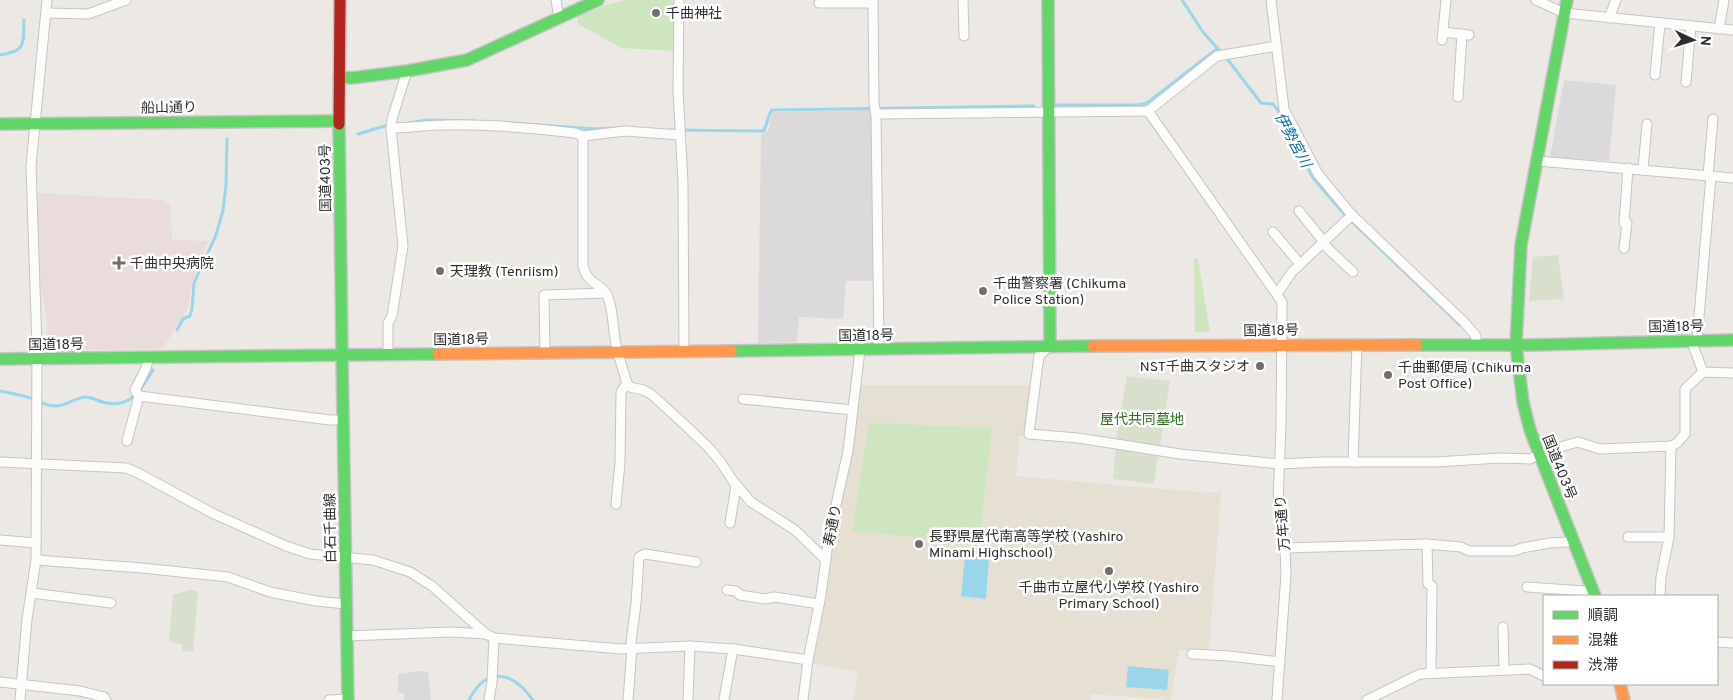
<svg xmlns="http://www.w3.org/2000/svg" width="1733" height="700" font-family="Overpass,'Noto Sans JP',sans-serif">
  <rect width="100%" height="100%" fill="#ece8e4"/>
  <g fill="#dcd9db">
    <polygon points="1564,80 1616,85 1609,161 1550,157"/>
    <polygon points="869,110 871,117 873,281 846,281 843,319 799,317 797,342 758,343 761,135 769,129 771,115 774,112"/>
    <polygon points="419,671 428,672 431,700 404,700 404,693 398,693 398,674"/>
  </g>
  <polygon fill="#e6e0d3" points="861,385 1031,385 1025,436 1019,436 1016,476 1208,493 1221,491 1209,651 1179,650 1171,700 1091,694 1090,700 854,700 857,675 855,671 811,663 832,535 835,536 838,524 837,516 851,451"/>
  <polygon fill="#e9dcdb" points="37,193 162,200 171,206 172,240 208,241 191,286 188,308 162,349 51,350 47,343 47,318 41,288"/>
  <g fill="#cee6be">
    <polygon points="625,0 674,0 674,51 622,48 578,24 577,17 606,5"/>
    <polygon points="1194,259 1198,259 1210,332 1195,332"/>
    <polygon points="869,423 992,428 979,542 852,531"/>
  </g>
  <g fill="#d8e0cc">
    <polygon points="1558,255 1564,299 1529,301 1533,257"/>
    <polygon points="1127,376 1170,381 1160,447 1116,441"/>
    <polygon points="1116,448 1158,454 1154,484 1113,479"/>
    <polygon points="190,590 198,591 193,652 182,651 182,644 169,642 173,595"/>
  </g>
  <g fill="#99d6ec">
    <polygon points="965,556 989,558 986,599 961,596"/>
    <polygon points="1128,666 1169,670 1167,690 1126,687"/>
  </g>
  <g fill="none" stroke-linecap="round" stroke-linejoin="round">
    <g stroke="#99d6ec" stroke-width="3">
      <polyline points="1182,0 1203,32 1228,60 1261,103 1273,104 1277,109 1313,178 1345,215"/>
      <path d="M0 55C27 51 23 44 24 20"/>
      <polyline points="1056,105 1138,105 1147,103 1218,48"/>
      <polyline points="498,122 595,129 614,128"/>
      <polyline points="408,123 427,120 475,121"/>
      <path d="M668 130 763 131C768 125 767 116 772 110L1034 106"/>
      <polyline points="358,134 388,125"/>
      <polyline points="1351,221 1460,325"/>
      <polyline points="177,330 183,319 190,316 192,309 194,283 216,235 223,210 226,185 227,139"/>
      <path d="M0 391C10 393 21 395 30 398 39 401 47 407 56 406 66 406 74 398 85 397 93 397 99 402 107 403 132 408 142 388 153 370"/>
      <path d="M469 700C487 665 513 672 533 700"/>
    </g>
    <g stroke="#c5c4c5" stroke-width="11">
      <g id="street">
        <polyline points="556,0 559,17"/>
        <polyline points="679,0 678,90 683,182 684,352"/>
        <polyline points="873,0 874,104 876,114 879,349"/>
        <polyline points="963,0 964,36"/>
        <polyline points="1271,0 1284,109 1318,174 1352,215 1465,323 1476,336 1476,344"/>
        <polyline points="1536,0 1564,13 1733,30"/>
        <polyline points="819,3 873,3"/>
        <polyline points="47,13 88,14 126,0"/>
        <polyline points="1609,18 1616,0"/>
        <polyline points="1719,29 1724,0"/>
        <polyline points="1443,32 1469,35"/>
        <polyline points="1442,40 1446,0"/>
        <polyline points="1655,75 1660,23"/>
        <polyline points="1686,82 1691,26"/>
        <polyline points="1458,97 1462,34"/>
        <polyline points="1148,111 1282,302 1281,426 1278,503 1285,548 1286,574 1277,700"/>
        <polyline points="876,114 1148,111 1217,56 1277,46"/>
        <path d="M391 128C409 128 427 125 445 125 488 124 532 128 575 133L583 136 625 131 680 135"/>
        <path d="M583 136V266C589 287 601 282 607 295 613 306 613 331 616 345 619 358 623 370 627 383L630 387 643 390 651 394 685 425 709 448 720 461 733 481 751 502 795 530 826 560"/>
        <polyline points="1538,161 1733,178"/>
        <polyline points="1643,169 1647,124"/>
        <polyline points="1708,175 1713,119"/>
        <polyline points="1299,211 1324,242"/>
        <polyline points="1273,232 1300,264"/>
        <polyline points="1322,243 1353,272"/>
        <polyline points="1624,248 1627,223 1624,223 1628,168"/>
        <polyline points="1277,294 1292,272 1352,215"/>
        <polyline points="1691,340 1703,372"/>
        <polyline points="1697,340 1711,176"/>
        <polyline points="1048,347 1039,356 1029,434 1078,438 1180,454 1279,464 1323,462 1436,462 1499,458 1530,459 1546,451 1578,442 1600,449 1671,446 1677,443 1685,434 1685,389 1703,372 1733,373"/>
        <polyline points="545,354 544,295 606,293"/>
        <polyline points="388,355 388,323 392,316 403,246 391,128 392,119 407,71"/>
        <polyline points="139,396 330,420 344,420"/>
        <polyline points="743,399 853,410"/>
        <polyline points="127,441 139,396 135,390 146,368 149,357"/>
        <polyline points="0,462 126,468 138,473 214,514 286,546 310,554 373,560 410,572 432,586 486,634 494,638 621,649 690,646 733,649 808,660"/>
        <polyline points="1353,462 1357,344"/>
        <polyline points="616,504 620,463 621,392 627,383"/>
        <polyline points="730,523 736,486"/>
        <polyline points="1628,537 1669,537"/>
        <polyline points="0,540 36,543"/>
        <polyline points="1427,544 1428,584 1432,586 1431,673"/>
        <polyline points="1285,548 1427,544 1461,547 1469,551 1514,551 1522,548 1550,543 1567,542 1573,539"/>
        <polyline points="36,560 142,568 228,577 270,592 316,601 346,604"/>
        <polyline points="1527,587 1584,591 1593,590"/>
        <polyline points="727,590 736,591 740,595 765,599 775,597 819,604"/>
        <polyline points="32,593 111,603"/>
        <polyline points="1660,596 1661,577 1669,537 1671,446"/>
        <polyline points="1503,627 1504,670"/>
        <polyline points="347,636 451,632 486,634"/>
        <polyline points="1717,642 1733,643"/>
        <polyline points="1192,654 1229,656 1280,662"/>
        <polyline points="0,682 80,691 104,697 106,700"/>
        <polyline points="724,699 733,649"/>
        <polyline points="20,700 27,619 36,560 37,347 31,166 47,0"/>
        <polyline points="329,700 348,699"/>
        <polyline points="489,700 492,682 494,638"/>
        <polyline points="628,700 632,648 631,642 636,604 639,557 645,554 696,562"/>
        <polyline points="688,700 690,646"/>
        <polyline points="803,700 808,660 821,595 829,536 848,451 860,350"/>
        <polyline points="1367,700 1420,674 1530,669 1544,676"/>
      </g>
    </g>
    <g stroke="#c5c4c5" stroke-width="14">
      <g id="fast">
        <polyline points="1048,0 1050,346"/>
        <polyline points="339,77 351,78 407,71 467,60 598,0"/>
        <polyline points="0,124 339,121"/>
        <polyline points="339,124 342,355"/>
        <polyline points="1417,345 1531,345 1733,340"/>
        <polyline points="1516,345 1521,245 1567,0"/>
        <polyline points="1516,345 1523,402 1530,430 1595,596"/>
        <polyline points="731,351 1093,346"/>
        <polyline points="342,355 348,700"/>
        <polyline points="0,359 438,354"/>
      </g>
    </g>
    <g stroke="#c5c4c5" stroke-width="14">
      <g id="slow">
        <polyline points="1093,346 1417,345"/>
        <polyline points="438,354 731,351"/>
        <polyline points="1620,684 1624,700"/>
      </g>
    </g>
    <g stroke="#c5c4c5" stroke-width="14">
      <polyline id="jam" points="339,124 340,0"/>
    </g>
    <use href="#street" stroke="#fcfcfb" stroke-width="9"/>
    <use href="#fast" stroke="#63d668" stroke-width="11"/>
    <use href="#slow" stroke="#ff974d" stroke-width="11"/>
    <use href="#jam" stroke="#b3261e" stroke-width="11"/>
  </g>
  <g fill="#706f6e" stroke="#fff" stroke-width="2">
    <circle cx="656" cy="13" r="5"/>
    <path d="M116.5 255.5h5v5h5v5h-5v5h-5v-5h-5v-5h5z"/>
    <circle cx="440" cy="271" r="5"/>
    <circle cx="983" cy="291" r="5"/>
    <circle cx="1260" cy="366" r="5"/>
    <circle cx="1388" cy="375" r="5"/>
    <circle cx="919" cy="544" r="5"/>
    <circle cx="1109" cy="571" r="5"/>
  </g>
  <g text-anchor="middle" stroke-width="5" stroke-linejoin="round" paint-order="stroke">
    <g font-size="14" fill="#2e2e2e" stroke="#fff" text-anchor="start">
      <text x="666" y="18">千曲神社</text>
      <text x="130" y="268">千曲中央病院</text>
      <text x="450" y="276">天理教 (Tenriism)</text>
      <text x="993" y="288">千曲警察署 (Chikuma<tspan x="993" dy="16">Police Station)</tspan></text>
      <text x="1250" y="371" text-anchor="end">NST千曲スタジオ</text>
      <text x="1398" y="372">千曲郵便局 (Chikuma<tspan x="1398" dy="16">Post Office)</tspan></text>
      <text x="929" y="541">長野県屋代南高等学校 (Yashiro<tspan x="929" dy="16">Minami Highschool)</tspan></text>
      <text x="1109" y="592" text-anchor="middle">千曲市立屋代小学校 (Yashiro<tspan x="1109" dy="16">Primary School)</tspan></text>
    </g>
    <g font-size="14" fill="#2e2e2e" stroke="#fff">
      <text transform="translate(169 107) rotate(-1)" y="5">船山通り</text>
      <text transform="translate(325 178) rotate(-91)" y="5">国道403号</text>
      <text transform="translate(1676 326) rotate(-1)" y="5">国道18号</text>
      <text transform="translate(1271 330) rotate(-1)" y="5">国道18号</text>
      <text transform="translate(866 335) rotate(-1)" y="5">国道18号</text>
      <text transform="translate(461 339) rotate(-1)" y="5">国道18号</text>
      <text transform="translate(56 344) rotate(-1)" y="5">国道18号</text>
      <text transform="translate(1560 467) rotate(68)" y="5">国道403号</text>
      <text transform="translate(1282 523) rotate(-95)" y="5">万年通り</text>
      <text transform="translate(832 525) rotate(-79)" y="5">寿通り</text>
      <text transform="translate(330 528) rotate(-91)" y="5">白石千曲線</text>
    </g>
    <g font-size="14" fill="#2c6e1b" stroke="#fff">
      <text x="1142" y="424">屋代共同墓地</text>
    </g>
    <g font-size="15" font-style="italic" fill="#0d6fa3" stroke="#fff">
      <text transform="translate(1293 140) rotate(62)" y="5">伊勢宮川</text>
    </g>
  </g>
  <rect x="1543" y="595" width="175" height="90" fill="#ffffff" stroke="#ababab"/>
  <rect x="1553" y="611" width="25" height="8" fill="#63d668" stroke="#ababab"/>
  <text x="1588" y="620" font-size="15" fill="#2e2e2e">順調</text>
  <rect x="1553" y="636" width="25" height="8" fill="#ff974d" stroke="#ababab"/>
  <text x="1588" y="645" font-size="15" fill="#2e2e2e">混雑</text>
  <rect x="1553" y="661" width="25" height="8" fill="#b3261e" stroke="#ababab"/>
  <text x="1588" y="670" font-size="15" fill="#2e2e2e">渋滞</text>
  <g transform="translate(1693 40) rotate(94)" stroke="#ffffff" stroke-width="4" paint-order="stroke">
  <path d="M0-4L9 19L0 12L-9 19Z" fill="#2e2e2e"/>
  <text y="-8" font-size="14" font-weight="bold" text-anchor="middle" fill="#2e2e2e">N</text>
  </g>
</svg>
